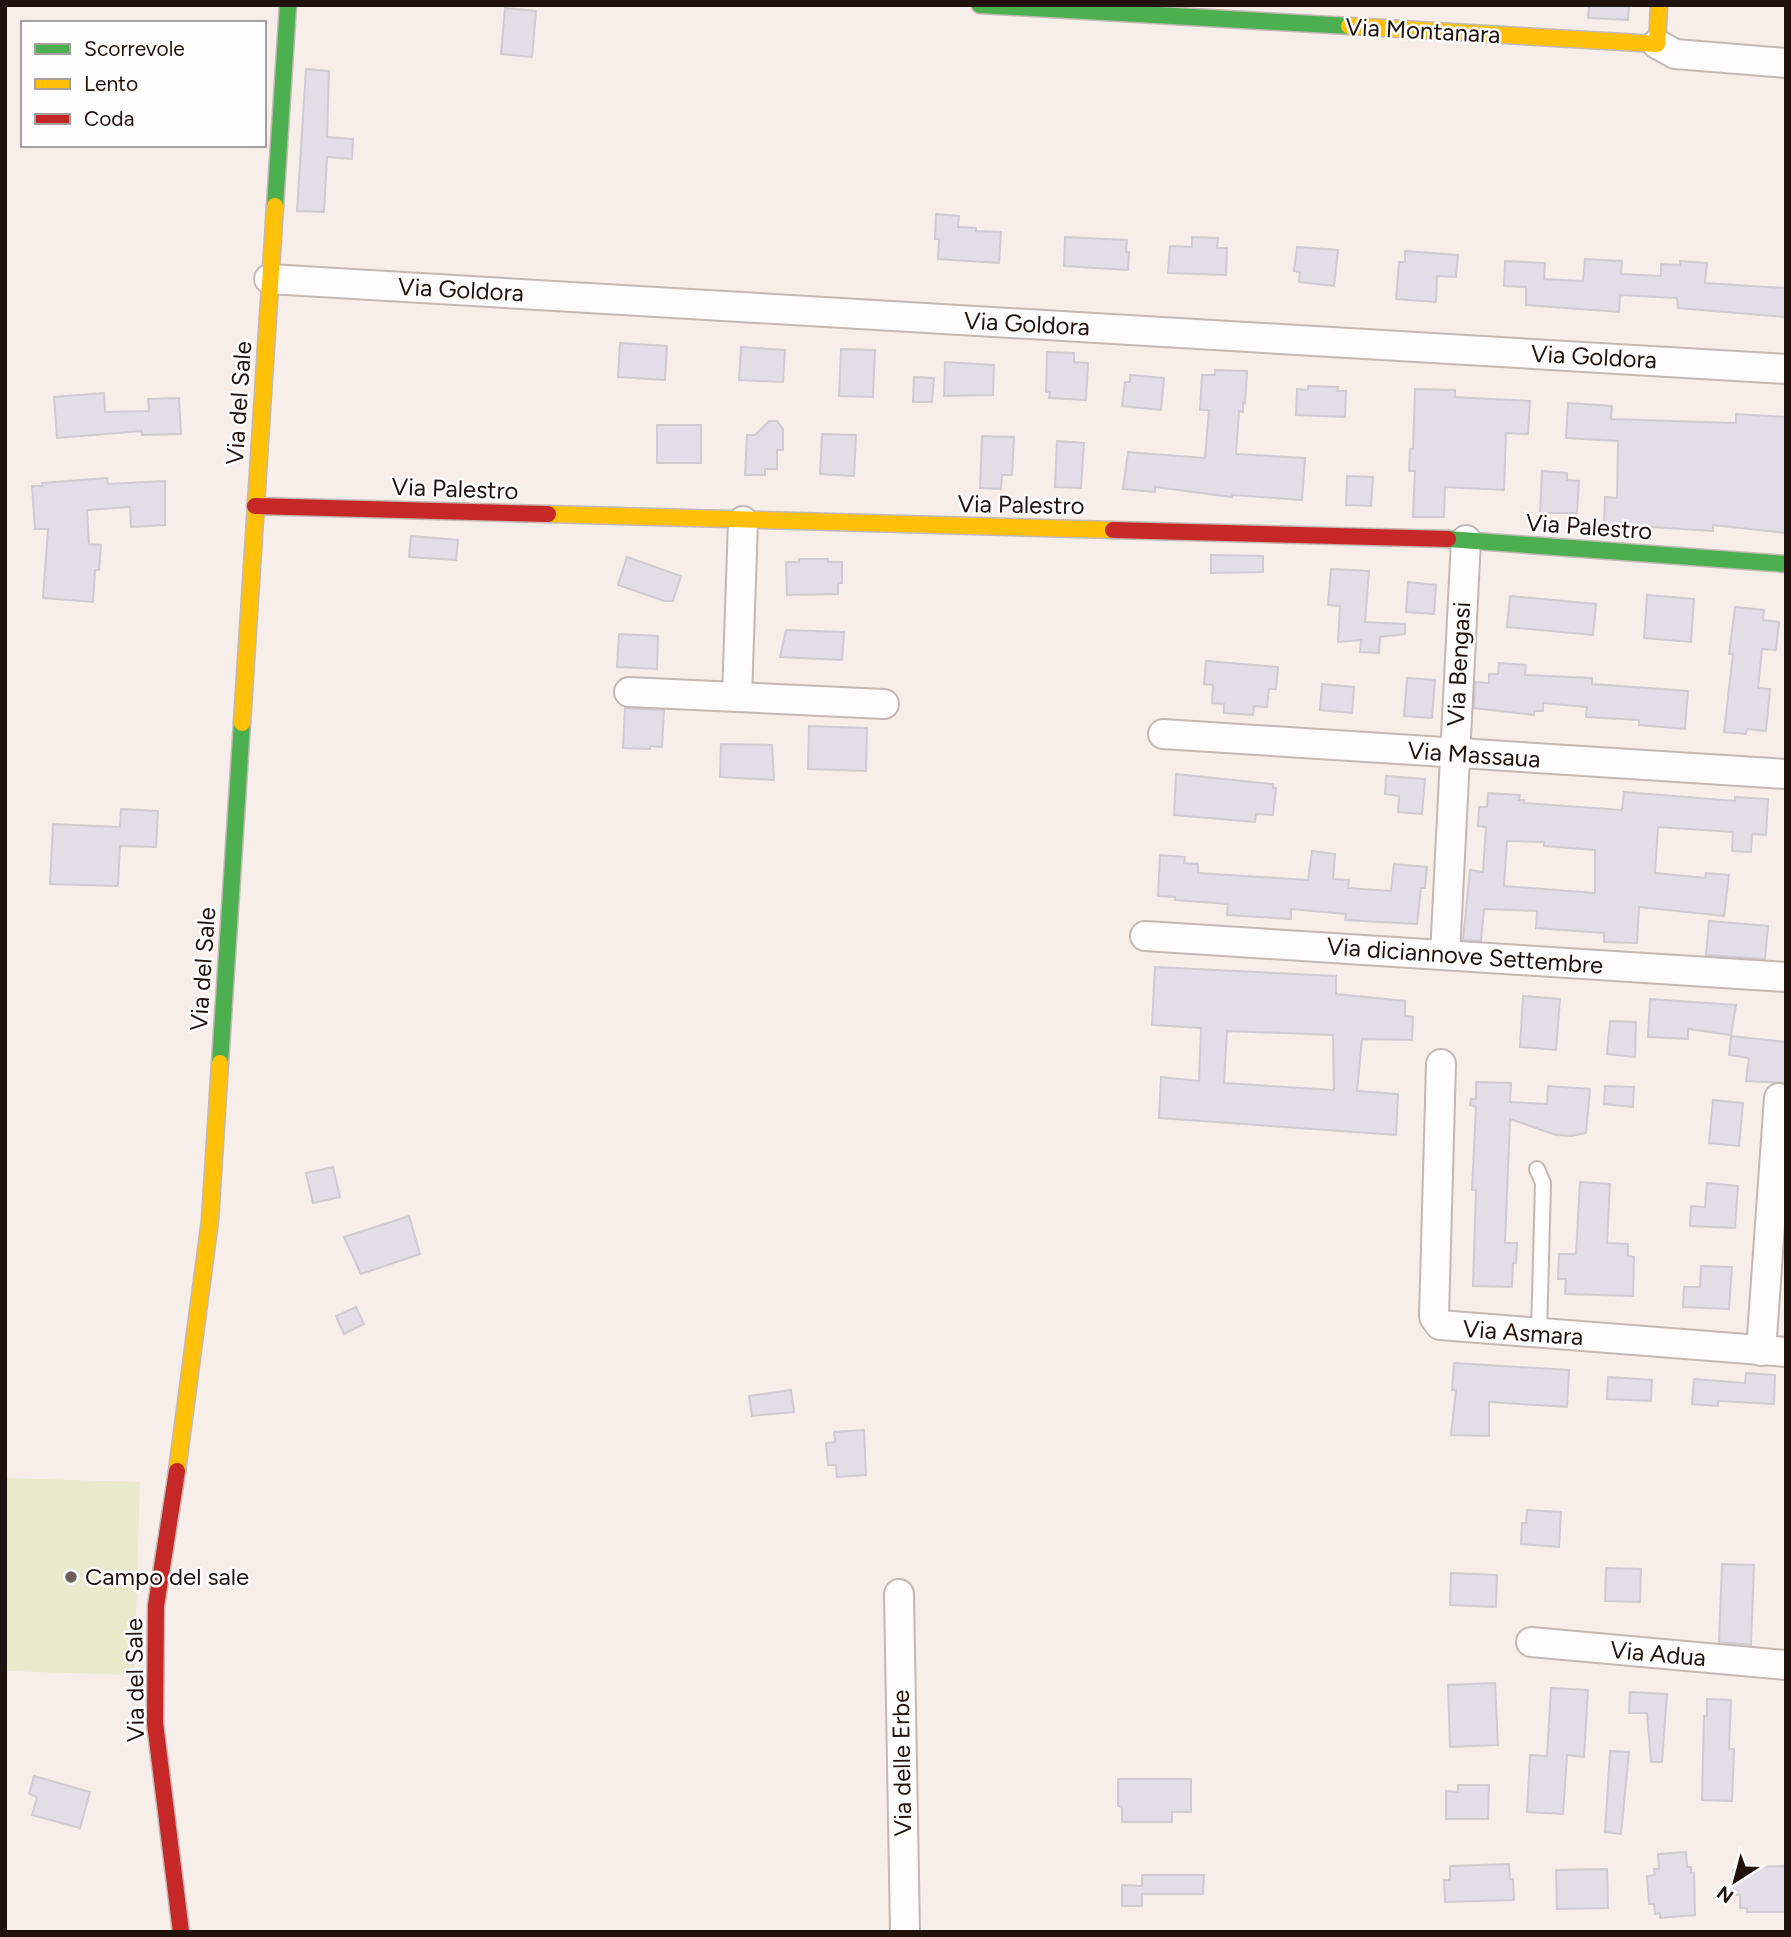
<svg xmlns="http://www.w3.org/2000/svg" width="1791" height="1937" font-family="Figtree,sans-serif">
  <rect width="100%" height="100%" fill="#f7eeea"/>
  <polygon fill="#e9e9cb" points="5,1478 140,1482 134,1675 5,1671"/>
  <g fill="#e2dde6" stroke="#cfcbd0" stroke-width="2" fill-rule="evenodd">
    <polygon points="1589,5 1629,5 1628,20 1588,18"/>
    <polygon points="505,8 536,11 532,57 501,54"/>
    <polygon points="306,69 329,71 327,137 353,139 352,159 327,157 324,212 297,211"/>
    <polygon points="936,214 959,216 958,227 976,228 976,231 1001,232 999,263 938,259 939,239 935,239"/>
    <polygon points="1065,237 1127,240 1126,252 1129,252 1128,270 1064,266"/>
    <polygon points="1192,237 1218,238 1217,248 1227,248 1226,275 1168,273 1170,246 1192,247"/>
    <polygon points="1297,247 1338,250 1334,286 1299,282 1300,272 1294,271"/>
    <polygon points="1405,251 1458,255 1456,277 1437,276 1436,302 1396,299 1399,262 1405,262"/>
    <polygon points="1585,259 1622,261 1621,274 1661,276 1661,264 1680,265 1680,261 1707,263 1705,283 1786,288 1785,317 1678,308 1677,298 1620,295 1619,312 1526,305 1526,287 1504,286 1505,261 1545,263 1544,279 1583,281"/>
    <polygon points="620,343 667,346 665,380 618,377"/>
    <polygon points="741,347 785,350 783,382 739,380"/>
    <polygon points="841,349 875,350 873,397 839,396"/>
    <polygon points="1047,352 1074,353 1074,362 1088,363 1086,400 1049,398 1050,392 1046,392"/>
    <polygon points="945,362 994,365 993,395 944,396"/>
    <polygon points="1215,370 1247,371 1245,403 1243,402 1243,412 1239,411 1236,454 1305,458 1302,500 1232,495 1232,497 1155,487 1155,492 1123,489 1128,452 1205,458 1209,410 1200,410 1202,375 1215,375"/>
    <polygon points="1130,375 1164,378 1161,410 1122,406 1125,382 1130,382"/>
    <polygon points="914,377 934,378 932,402 913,402"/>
    <polygon points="1308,386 1338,387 1337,391 1346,391 1345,417 1296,415 1297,389 1308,390"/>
    <polygon points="1415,389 1455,390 1455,397 1530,401 1528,434 1506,433 1504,490 1445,487 1444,517 1413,517 1415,471 1409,471 1410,449 1413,449"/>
    <polygon points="104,393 105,412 149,411 148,399 179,398 181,434 142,435 142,431 57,438 54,397"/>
    <polygon points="1568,403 1612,406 1611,419 1736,423 1736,414 1786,417 1786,533 1713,525 1713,531 1604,524 1605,497 1617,498 1618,441 1566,438"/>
    <polygon points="769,421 777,421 783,429 783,450 777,450 777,469 765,469 765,475 745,475 747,435 755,435"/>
    <rect x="657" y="425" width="44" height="38"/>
    <polygon points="822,434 856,435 854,476 820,474"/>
    <polygon points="982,436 1014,437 1012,475 1002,475 1001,489 980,488"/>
    <polygon points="1057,441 1084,443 1081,488 1055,487"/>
    <polygon points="1542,471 1567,473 1567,480 1579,481 1577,513 1540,513"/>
    <polygon points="1347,476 1373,477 1371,506 1346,505"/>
    <polygon points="107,478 108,484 165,481 165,525 131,527 130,507 87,510 89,544 101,545 99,570 95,570 93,602 43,598 48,529 35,529 32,486 43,486 42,483"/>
    <polygon points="411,536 458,540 456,560 409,557"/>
    <polygon points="1211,555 1263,556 1263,572 1211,573"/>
    <polygon points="627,557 681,576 673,601 664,601 618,585"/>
    <polygon points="799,559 828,559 828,562 842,562 842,583 838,583 838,594 787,595 786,562 799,562"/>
    <polygon points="1331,569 1369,571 1365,622 1405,624 1405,634 1380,637 1379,653 1360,652 1361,640 1338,642 1340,606 1328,605"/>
    <polygon points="1408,582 1436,585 1434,614 1406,612"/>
    <polygon points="1647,595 1694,599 1691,642 1644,638"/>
    <polygon points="1510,596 1596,604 1593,635 1507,627"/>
    <polygon points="1735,607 1764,610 1763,620 1779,622 1776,650 1762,649 1758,688 1770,689 1766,731 1747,729 1746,734 1724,732 1733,654 1729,654"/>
    <polygon points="786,630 844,632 842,660 780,657"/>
    <polygon points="619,634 658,636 657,669 617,667"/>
    <polygon points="1206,661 1278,667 1276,689 1269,689 1267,707 1254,706 1253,715 1224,713 1224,704 1212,703 1213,685 1204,684"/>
    <polygon points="1499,663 1526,665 1525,675 1592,678 1592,684 1688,691 1685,729 1639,725 1639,720 1586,717 1587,707 1543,703 1543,711 1534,711 1534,715 1474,708 1475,682 1489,683 1489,674 1498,674"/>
    <polygon points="1407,678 1435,680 1432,718 1404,716"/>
    <polygon points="1322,684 1354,687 1352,713 1320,710"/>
    <polygon points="625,708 664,710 662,747 650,746 650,749 623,748"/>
    <polygon points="809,726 867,728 866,771 808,769"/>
    <polygon points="721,744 772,745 774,780 720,777"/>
    <polygon points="1176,774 1273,784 1273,788 1276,788 1273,815 1256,814 1255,822 1174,815"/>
    <polygon points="1386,776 1425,779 1422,814 1398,812 1399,796 1385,794"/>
    <path d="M1624 792 1735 801V797L1768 799 1766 835 1752 834 1751 852 1732 851 1733 832 1658 827 1655 873 1705 878 1706 873 1729 875 1724 916 1639 907 1637 943 1604 942V933L1536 928 1537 911 1484 909 1481 941 1463 940 1470 870 1483 872 1486 827 1478 826 1479 807H1487L1488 793 1520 795 1519 800H1524V803L1622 810ZM1507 841 1544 842V846L1595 850V893L1504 886Z"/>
    <polygon points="121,809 158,811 156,847 120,846 118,886 50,884 53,824 120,827"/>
    <polygon points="1312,851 1335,854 1333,879 1349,880 1348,888 1391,891 1394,864 1427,867 1425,888 1421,888 1417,924 1345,920 1346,914 1291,909 1291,919 1227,915 1228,904 1175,900 1175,897 1158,896 1160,855 1185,857 1184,863 1198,864 1198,873 1308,880"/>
    <polygon points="1709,921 1768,926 1765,959 1706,955"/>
    <path d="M1155 967 1336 976V994L1405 1001V1016L1413 1017 1412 1040 1362 1039 1357 1091 1398 1094 1396 1135 1159 1118 1161 1077 1199 1081 1201 1028 1152 1025ZM1227 1031 1333 1035 1334 1090 1224 1083Z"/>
    <polygon points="1523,996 1560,999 1556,1050 1520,1047"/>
    <polygon points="1650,999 1736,1005 1731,1035 1688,1029 1688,1039 1648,1037"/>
    <polygon points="1610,1021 1636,1022 1635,1057 1607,1054"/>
    <polygon points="1731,1036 1786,1042 1786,1083 1746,1081 1749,1058 1729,1055"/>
    <polygon points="1476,1082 1511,1083 1510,1102 1547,1104 1548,1086 1590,1089 1586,1133 1571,1136 1556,1135 1510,1119 1505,1243 1517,1243 1516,1263 1513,1263 1512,1287 1473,1286 1476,1190 1472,1190 1476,1107 1470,1105 1471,1099 1476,1099"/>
    <polygon points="1605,1086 1634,1087 1633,1107 1604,1104"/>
    <polygon points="1713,1100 1743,1103 1739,1146 1709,1143"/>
    <polygon points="333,1167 340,1197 313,1203 306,1173"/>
    <polygon points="1580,1182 1610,1184 1607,1243 1628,1244 1628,1256 1634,1257 1633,1296 1565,1294 1566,1279 1558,1279 1559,1254 1576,1254"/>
    <polygon points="1707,1183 1738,1186 1735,1228 1690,1226 1691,1206 1705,1207"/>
    <polygon points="409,1216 420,1254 361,1274 344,1237"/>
    <polygon points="1701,1266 1732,1267 1729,1309 1683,1307 1684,1287 1700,1287"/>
    <polygon points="356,1307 364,1324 344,1334 336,1316"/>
    <polygon points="1454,1363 1569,1370 1567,1407 1489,1402 1489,1436 1451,1435 1456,1390 1452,1390"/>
    <polygon points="1746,1373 1775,1375 1774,1404 1718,1401 1718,1406 1692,1404 1694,1379 1745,1383"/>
    <polygon points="1608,1377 1652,1380 1651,1401 1607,1399"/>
    <polygon points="791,1390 794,1412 752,1416 749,1396"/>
    <polygon points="864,1430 866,1475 837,1477 836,1465 828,1465 826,1443 835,1442 834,1432"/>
    <polygon points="1527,1510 1561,1512 1559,1547 1521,1544 1522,1523 1526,1523"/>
    <polygon points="1722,1564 1754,1565 1751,1645 1719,1642"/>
    <polygon points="1606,1568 1641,1569 1640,1602 1605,1601"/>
    <polygon points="1451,1573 1497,1575 1496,1607 1450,1605"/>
    <polygon points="1495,1683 1498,1745 1450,1747 1448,1685"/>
    <polygon points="1551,1688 1588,1690 1584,1757 1567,1755 1563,1814 1527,1812 1530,1755 1547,1756"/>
    <polygon points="1630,1692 1667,1694 1662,1762 1651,1762 1647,1713 1629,1713"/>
    <polygon points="1707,1699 1731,1700 1729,1749 1734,1749 1732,1801 1702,1800 1704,1716 1707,1716"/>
    <polygon points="1610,1751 1629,1752 1621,1834 1605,1832"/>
    <polygon points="34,1776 90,1792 80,1828 32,1815 37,1797 29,1794"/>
    <polygon points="1118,1779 1191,1779 1191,1812 1172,1812 1172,1822 1122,1822 1122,1807 1118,1806"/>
    <polygon points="1458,1785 1489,1785 1488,1819 1446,1819 1446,1791 1458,1792"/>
    <polygon points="1686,1852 1687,1867 1691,1867 1691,1873 1694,1873 1695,1915 1660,1918 1660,1913 1655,1914 1654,1904 1649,1904 1647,1876 1655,1875 1654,1869 1659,1869 1658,1854"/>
    <polygon points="1509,1864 1510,1879 1513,1879 1514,1900 1445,1902 1444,1880 1450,1880 1450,1866"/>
    <polygon points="1786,1866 1786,1912 1747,1912 1747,1908 1740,1908 1740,1895 1733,1895 1733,1870 1739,1870 1739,1867"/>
    <polygon points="1607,1869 1608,1908 1557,1909 1556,1870"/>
    <polygon points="1142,1875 1204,1875 1203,1894 1142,1894 1142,1906 1122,1906 1122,1885 1142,1886"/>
  </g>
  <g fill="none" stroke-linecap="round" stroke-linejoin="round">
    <g stroke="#c3b8b4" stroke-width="18">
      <polyline id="lane" points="1537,1169 1543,1183 1539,1334"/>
    </g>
    <g stroke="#c3b8b4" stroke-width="32">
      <g id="street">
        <polyline points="1657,44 1675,54 1786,63"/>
        <polyline points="269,279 1786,369"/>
        <polyline points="629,692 884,704"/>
        <polyline points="737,697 743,521"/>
        <polyline points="1163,734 1786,774"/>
        <polyline points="1145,936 1786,977"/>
        <polyline points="1445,955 1466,540"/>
        <polyline points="1441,1064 1434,1317 1440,1325 1786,1352"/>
        <polyline points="1761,1351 1779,1098"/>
        <polyline points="899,1594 905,1932"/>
        <polyline points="1531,1642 1786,1665"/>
      </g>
    </g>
    <g stroke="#c3b8b4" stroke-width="19">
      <g id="fast">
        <polyline points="980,5 1349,26"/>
        <polyline points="275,206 288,5"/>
        <polyline points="1448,539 1786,564"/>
        <polyline points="220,1063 242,723"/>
      </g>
    </g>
    <g stroke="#c3b8b4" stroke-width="19">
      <g id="slow">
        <polyline points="1349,26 1657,44 1659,5"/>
        <polyline points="548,514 1113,530"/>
        <polyline points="242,723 275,206"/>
        <polyline points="177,1471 210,1220 220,1063"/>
      </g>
    </g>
    <g stroke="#c3b8b4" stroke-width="19">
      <g id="jam">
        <polyline points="255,506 548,514"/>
        <polyline points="1113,530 1448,539"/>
        <polyline points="177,1471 156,1606 155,1723 181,1932"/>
      </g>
    </g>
    <use href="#lane" stroke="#fefcfc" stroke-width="14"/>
    <use href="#street" stroke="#fefcfc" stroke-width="28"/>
    <use href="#fast" stroke="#4caf50" stroke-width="16"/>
    <use href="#slow" stroke="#ffc107" stroke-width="16"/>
    <use href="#jam" stroke="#c62828" stroke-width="16"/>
  </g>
  <circle fill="#6b605a" stroke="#fdfdfd" stroke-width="2.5" cx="71" cy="1577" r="7"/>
  <g text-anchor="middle" stroke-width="5" stroke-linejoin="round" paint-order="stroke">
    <g font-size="24" fill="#20130d" stroke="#fdfdfd">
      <text transform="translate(1423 31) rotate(3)" y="8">Via Montanara</text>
      <text transform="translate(461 290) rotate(3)" y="8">Via Goldora</text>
      <text transform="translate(1027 324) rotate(3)" y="8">Via Goldora</text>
      <text transform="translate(1594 357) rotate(3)" y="8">Via Goldora</text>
      <text transform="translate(239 403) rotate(-86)" y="8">Via del Sale</text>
      <text transform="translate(455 489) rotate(2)" y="8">Via Palestro</text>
      <text transform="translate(1021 505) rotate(1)" y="8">Via Palestro</text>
      <text transform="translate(1589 527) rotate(4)" y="8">Via Palestro</text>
      <text transform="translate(1459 664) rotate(-87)" y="8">Via Bengasi</text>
      <text transform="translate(1474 755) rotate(4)" y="8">Via Massaua</text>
      <text transform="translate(1465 956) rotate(4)" y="8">Via diciannove Settembre</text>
      <text transform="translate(203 969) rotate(-86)" y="8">Via del Sale</text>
      <text transform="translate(1523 1333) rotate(4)" y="8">Via Asmara</text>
      <text transform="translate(1658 1654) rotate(5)" y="8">Via Adua</text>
      <text transform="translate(135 1680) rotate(-91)" y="8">Via del Sale</text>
      <text transform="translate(902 1763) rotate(-91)" y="8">Via delle Erbe</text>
    </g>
    <g font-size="24" fill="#20130d" stroke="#fdfdfd" text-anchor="start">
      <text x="85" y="1585">Campo del sale</text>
    </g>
  </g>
  <rect width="1791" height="1937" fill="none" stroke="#20130d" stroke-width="14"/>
  <rect x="21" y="21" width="245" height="126" fill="#fdfdfd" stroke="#a59f9d" stroke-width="2"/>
  <rect x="35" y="44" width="35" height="10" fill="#4caf50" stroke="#a59f9d" stroke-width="2"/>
  <text x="84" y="56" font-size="21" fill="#20130d">Scorrevole</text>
  <rect x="35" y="79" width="35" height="10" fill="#ffc107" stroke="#a59f9d" stroke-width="2"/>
  <text x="84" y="91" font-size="21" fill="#20130d">Lento</text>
  <rect x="35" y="114" width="35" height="10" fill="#c62828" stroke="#a59f9d" stroke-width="2"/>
  <text x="84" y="126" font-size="21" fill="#20130d">Coda</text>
  <g transform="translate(1735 1881) rotate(216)" stroke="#fdfdfd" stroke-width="5" paint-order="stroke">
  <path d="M0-5L12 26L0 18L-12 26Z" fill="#20130d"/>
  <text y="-10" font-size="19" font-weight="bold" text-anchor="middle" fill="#20130d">N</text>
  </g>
</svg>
